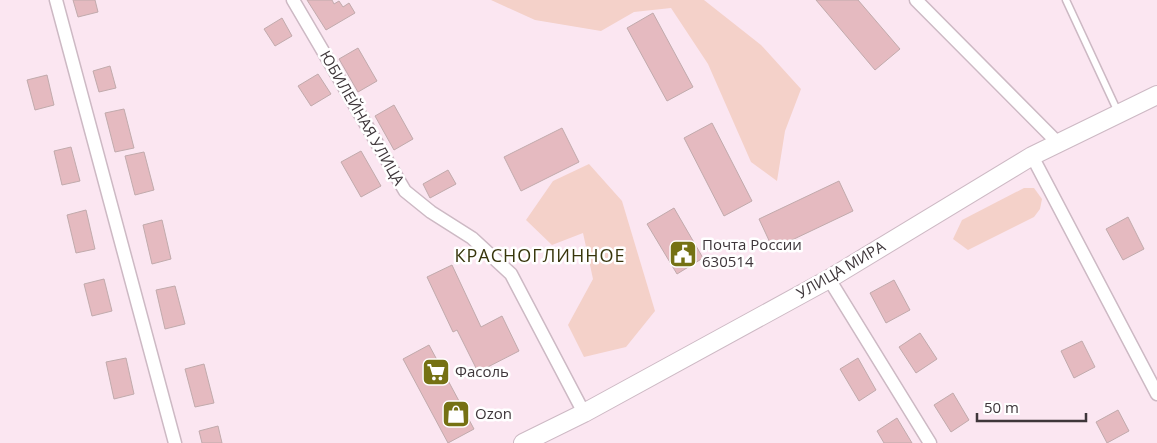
<svg xmlns="http://www.w3.org/2000/svg" width="1157" height="443" font-family="'Open Sans',sans-serif">
  <rect width="100%" height="100%" fill="#fbe6f1"/>
  <g fill="#f4d1c9">
    <polygon points="491,0 704,0 761,45 801,89 785,131 777,181 751,162 708,64 671,8 634,12 601,31 535,20"/>
    <polygon points="589,164 622,201 655,311 626,347 584,357 568,325 593,279 583,233 552,245 526,220 553,181"/>
    <polygon points="1024,188 1034,188 1042,199 1040,209 1034,217 968,250 953,239 962,220"/>
  </g>
  <g fill="#e5bac0" stroke="#c1aaac">
    <polygon points="73,0 95,0 98,12 78,17"/>
    <polygon points="307,0 332,0 334,4 339,1 343,7 349,3 355,13 326,30"/>
    <polygon points="816,0 858,0 900,49 875,70"/>
    <polygon points="653,13 693,87 667,101 627,28"/>
    <polygon points="282,18 292,36 275,46 264,29"/>
    <polygon points="358,48 377,81 358,92 339,59"/>
    <polygon points="110,66 116,88 99,92 93,71"/>
    <polygon points="318,74 331,94 311,106 298,86"/>
    <polygon points="47,75 54,105 35,110 27,80"/>
    <polygon points="394,105 413,139 394,150 375,116"/>
    <polygon points="124,109 134,148 115,152 105,113"/>
    <polygon points="712,123 752,201 724,216 684,138"/>
    <polygon points="562,128 579,162 521,191 504,157"/>
    <polygon points="71,147 80,181 62,185 54,151"/>
    <polygon points="361,151 381,186 361,197 341,162"/>
    <polygon points="144,152 154,190 135,195 125,156"/>
    <polygon points="448,170 456,184 430,198 423,184"/>
    <polygon points="839,181 853,211 773,249 759,219"/>
    <polygon points="674,208 703,258 677,274 647,224"/>
    <polygon points="86,210 95,249 76,253 67,215"/>
    <polygon points="1128,217 1144,249 1123,260 1106,229"/>
    <polygon points="162,220 171,259 152,264 143,225"/>
    <polygon points="452,265 481,327 502,316 519,351 478,372 457,330 453,332 427,277"/>
    <polygon points="104,279 112,311 92,316 84,284"/>
    <polygon points="894,280 910,310 886,323 870,293"/>
    <polygon points="175,286 185,324 165,329 156,290"/>
    <polygon points="920,333 937,359 916,373 899,347"/>
    <polygon points="1082,341 1095,367 1074,378 1061,351"/>
    <polygon points="429,345 474,429 448,443 403,359"/>
    <polygon points="126,358 134,394 114,399 106,362"/>
    <polygon points="858,358 876,390 859,401 840,369"/>
    <polygon points="204,364 214,403 195,407 185,369"/>
    <polygon points="953,393 969,420 951,432 934,405"/>
    <polygon points="1118,410 1129,431 1107,443 1096,422"/>
    <polygon points="897,418 912,443 884,443 877,431"/>
    <polygon points="218,426 222,443 202,443 199,431"/>
  </g>
  <g fill="none" stroke-linecap="round" stroke-linejoin="round">
    <g stroke="#cdb9c4" stroke-width="9">
      <polyline id="lane" points="1066,0 1118,112"/>
    </g>
    <g stroke="#cdb9c4" stroke-width="15">
      <g id="street">
        <polyline points="56,0 175,443"/>
        <polyline points="293,0 405,191 431,212 472,238 511,274 584,413"/>
        <polyline points="916,0 1058,143"/>
        <polyline points="1032,156 1157,394"/>
        <polyline points="829,279 930,443"/>
      </g>
    </g>
    <g stroke="#cdb9c4" stroke-width="20">
      <polyline id="secondary" points="523,443 584,413 829,279 1032,156 1157,95"/>
    </g>
    <use href="#lane" stroke="#fff" stroke-width="6"/>
    <use href="#street" stroke="#fff" stroke-width="12"/>
    <use href="#secondary" stroke="#fff" stroke-width="18"/>
  </g>
  <defs>
    <g id="civic-square" transform="scale(1.4375)"><rect x="-9" y="-9" width="18" height="18" rx="4" fill="#757113" stroke="#fff"/><path d="M-.6-6.5H3V-4.5H.6V-3L4-1V1h2V6H-6V1h2V-1L-.6-3ZM-1.2 2.5V6h2.4V2.5Z" fill="#fff"/></g>
    <g id="supermarket-square" transform="scale(1.4375)"><rect x="-9" y="-9" width="18" height="18" rx="4" fill="#757113" stroke="#fff"/><path d="M-6-5.5h2.5l.6 2H6L4.5 2H-2.5L-4.4-4H-6ZM-1.5 3.2a1.3 1.3 0 1 0 .1 0ZM3 3.2a1.3 1.3 0 1 0 .1 0Z" fill="#fff"/></g>
    <g id="shop-square" transform="scale(1.4375)"><rect x="-9" y="-9" width="18" height="18" rx="4" fill="#757113" stroke="#fff"/><path d="M-5-2.5h2.3a2.7 3.5 0 0 1 5.4 0H5L5.5 6h-11ZM-1.5-2.5h3a1.5 2.3 0 0 0-3 0Z" fill="#fff"/></g>
  </defs>
  <g fill-rule="evenodd">
    <use href="#civic-square" x="683" y="254"/>
    <use href="#supermarket-square" x="436" y="372"/>
    <use href="#shop-square" x="456" y="414"/>
  </g>
  <g text-anchor="middle" stroke-width="5" stroke-linejoin="round" paint-order="stroke">
    <g font-size="15" fill="#3e363a" stroke="#fff">
      <text transform="translate(362 118) rotate(60)" y="5">ЮБИЛЕЙНАЯ УЛИЦА</text>
      <text transform="translate(841 270) rotate(-30)" y="5">УЛИЦА МИРА</text>
    </g>
    <g font-size="15" fill="#3e363a" stroke="#fff" text-anchor="start">
      <text x="702" y="250">Почта России<tspan x="702" dy="17">630514</tspan></text>
      <text x="455" y="377">Фасоль</text>
      <text x="475" y="419">Ozon</text>
    </g>
    <g font-size="18" letter-spacing="1" fill="#38360c" stroke="#fff">
      <text x="540" y="262">КРАСНОГЛИННОЕ</text>
    </g>
  </g>
  <path d="M977 413v8h109v-8" fill="none" stroke="#3e363a" stroke-width="2.5"/>
  <text x="984" y="413" font-size="15" fill="#3e363a" stroke="#ffffff" stroke-width="4" paint-order="stroke">50 m</text>
</svg>
